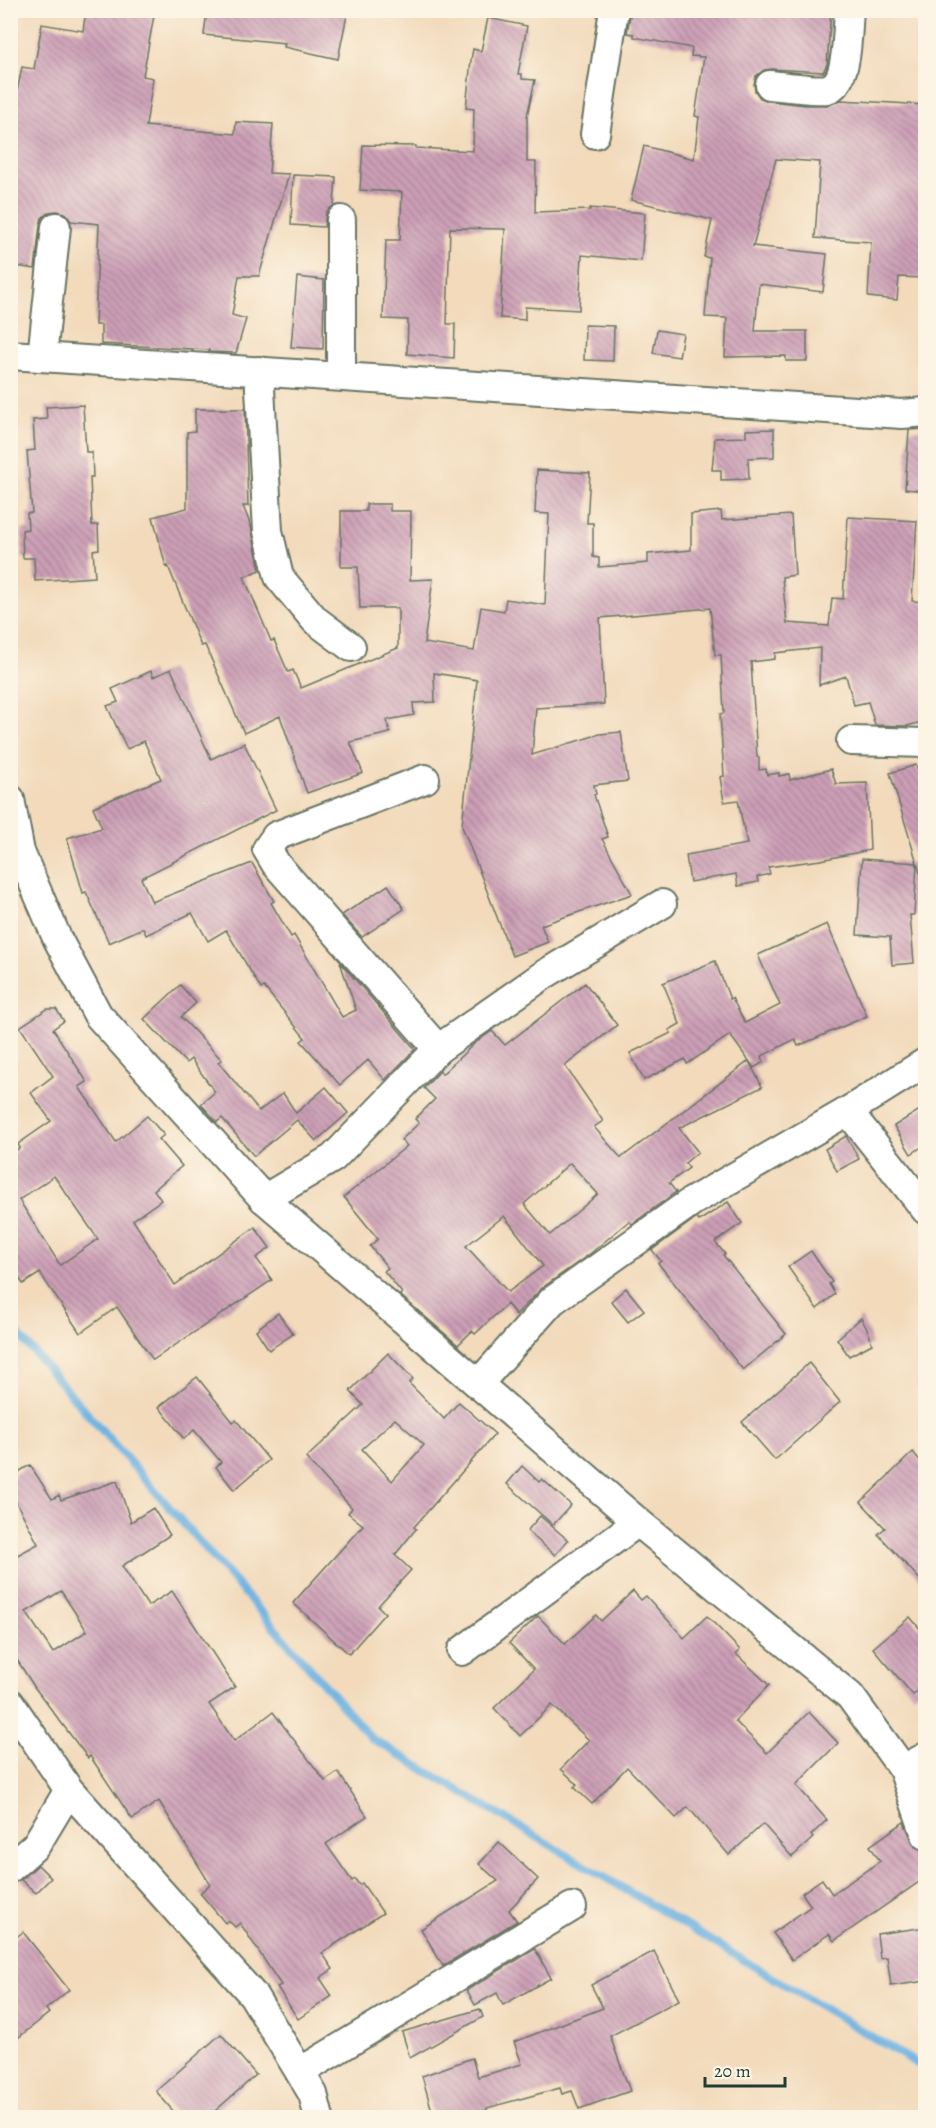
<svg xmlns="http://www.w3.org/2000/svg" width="936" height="2128" font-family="Alegreya,serif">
  <defs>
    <pattern id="building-back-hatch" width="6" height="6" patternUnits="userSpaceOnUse" patternTransform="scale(1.5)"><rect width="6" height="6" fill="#cc9fb6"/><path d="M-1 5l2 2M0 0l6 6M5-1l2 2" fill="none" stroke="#a58395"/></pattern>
  </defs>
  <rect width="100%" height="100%" fill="#fcf5e5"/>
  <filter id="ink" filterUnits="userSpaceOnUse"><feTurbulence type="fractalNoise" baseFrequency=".0167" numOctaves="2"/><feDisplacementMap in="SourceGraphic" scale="12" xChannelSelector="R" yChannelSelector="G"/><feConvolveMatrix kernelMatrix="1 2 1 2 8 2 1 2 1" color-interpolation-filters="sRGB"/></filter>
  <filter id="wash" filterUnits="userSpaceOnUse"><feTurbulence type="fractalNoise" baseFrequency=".008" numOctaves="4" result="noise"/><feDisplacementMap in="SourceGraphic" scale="24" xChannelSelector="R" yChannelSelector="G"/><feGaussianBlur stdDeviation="1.35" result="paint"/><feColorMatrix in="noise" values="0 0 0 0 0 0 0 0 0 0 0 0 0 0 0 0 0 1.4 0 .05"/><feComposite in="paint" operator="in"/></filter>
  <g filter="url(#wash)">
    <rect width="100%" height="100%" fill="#f2dabb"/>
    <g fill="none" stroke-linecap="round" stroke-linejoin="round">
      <polyline stroke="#6bb1e1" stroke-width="8" points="10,1325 371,1738 926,2069"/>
    </g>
    <g id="blocks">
      <g fill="url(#building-back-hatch)" fill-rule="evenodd">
        <polygon points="86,10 155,10 143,76 153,78 146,126 235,134 236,122 273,124 269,173 289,174 259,276 239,276 232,315 246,319 236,353 209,352 209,350 101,344 101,325 95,325 99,224 71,221 65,213 57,211 49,212 42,218 40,225 35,269 10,265 10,127 22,67 34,69 42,24 83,31"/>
        <polygon points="207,10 327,10 347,15 338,59 284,47 285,43 204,35"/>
        <polygon points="631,10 831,10 827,64 823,72 772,69 764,70 756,76 754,84 755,91 760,98 768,101 806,105 829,105 841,100 926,105 924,278 899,277 897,300 868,297 871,242 815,238 820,162 776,159 753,246 827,254 823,292 759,284 755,331 807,331 807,361 786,361 786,356 725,357 727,318 705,317 710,258 704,257 712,220 631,200 644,146 694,159 699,117 695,116 704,57 691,56 692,48 634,37 634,34 627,33"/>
        <polygon points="488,18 527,26 518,74 522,74 522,79 535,80 527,116 527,162 536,162 535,212 590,210 590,208 645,213 641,261 582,255 579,310 525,307 525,320 500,318 505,229 450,228 447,324 455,324 454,358 407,354 408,320 383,319 386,240 400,240 402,192 360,190 363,145 416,146 416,148 473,151 474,109 466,108 471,60 473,49 481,51"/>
        <polygon points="293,175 336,177 334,205 326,212 324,227 291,225"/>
        <polygon points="297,277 324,280 323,349 291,347"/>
        <polygon points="585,325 614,326 613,361 584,360"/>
        <polygon points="657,330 683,334 679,357 653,353"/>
        <polygon points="83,405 86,452 92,452 93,477 90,477 92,525 98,525 99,549 93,550 95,577 35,581 34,558 23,558 22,530 28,529 27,513 32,513 27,451 35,450 33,420 47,419 46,407"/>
        <polygon points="195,409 245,409 248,506 243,506 251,526 260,570 244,577 271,641 274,640 288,672 293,670 301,688 398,648 398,608 360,608 358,567 341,567 341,511 366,511 366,504 390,504 390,511 411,511 410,580 433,579 424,643 474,651 481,607 504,611 506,599 545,605 549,514 535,513 537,470 590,473 587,523 593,523 593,557 599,558 599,567 648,563 648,554 691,550 691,514 721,511 722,520 791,515 795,575 782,577 787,623 829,626 832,598 843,599 848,517 917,521 912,601 926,602 926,721 907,726 875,725 868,702 854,705 846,676 819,685 820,648 775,653 775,659 751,662 757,757 759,757 759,770 766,769 767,775 779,773 779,776 789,774 790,780 831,769 836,784 867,783 870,850 821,860 768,867 770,874 757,877 758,882 738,886 736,874 690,882 686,855 747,844 738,800 724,802 720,777 724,776 720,714 724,713 721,655 715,655 710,608 600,618 604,704 536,708 532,755 600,734 621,732 628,781 594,785 596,794 594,795 608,837 602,839 632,894 541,925 548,942 512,956 462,826 477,680 434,673 435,702 413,703 414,715 387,720 390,733 350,742 363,773 307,793 280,716 244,733 205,645 201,646 168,566 166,567 153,517 187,508 187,432 195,431"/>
        <polygon points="774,429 774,457 748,458 749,479 721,480 721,470 712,470 715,438 746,437 746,430"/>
        <polygon points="926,429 926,491 905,489 909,430"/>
        <polygon points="171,669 211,759 244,743 276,810 141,878 152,902 252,863 274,901 271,903 291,937 294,935 342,1017 356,1010 340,962 415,1049 385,1080 368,1060 340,1085 301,1041 305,1038 264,987 261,989 226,930 208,941 192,913 146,935 143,928 109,943 86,892 83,893 67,838 102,828 93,807 161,779 144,741 127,749 107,706 118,702 112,689 151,671 153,677"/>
        <polygon points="916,765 920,775 926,773 926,872 920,873 890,773"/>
        <polygon points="862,859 917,863 914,915 910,915 914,963 892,965 890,937 857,935"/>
        <polygon points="388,885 404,909 362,937 342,915"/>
        <polygon points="827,924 867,1016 798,1046 795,1039 762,1056 764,1062 754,1068 730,1035 687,1064 685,1059 644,1080 630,1053 671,1033 669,1030 680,1024 663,983 715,961 730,999 732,998 745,1023 780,1005 758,955"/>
        <path d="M585 983 617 1025 565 1066 603 1121 594 1127 621 1158 749 1061 762 1087 679 1128 698 1152 685 1163 689 1168 669 1183 676 1192 632 1224 629 1221 591 1253 542 1288 516 1315 507 1304 475 1334 472 1331 458 1345 400 1295 402 1293 384 1271 388 1268 370 1246 378 1239 344 1197 407 1146 401 1140 419 1123 415 1119 435 1099 424 1088 440 1071 442 1074 475 1043 492 1031 505 1045ZM570 1163 598 1194 550 1235 524 1204ZM504 1216 543 1266 508 1292 466 1246Z"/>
        <polygon points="180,985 196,1003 181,1017 222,1060 218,1062 259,1111 283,1093 296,1113 326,1087 348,1113 316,1141 297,1120 254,1156 222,1118 217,1122 201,1104 215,1092 191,1059 186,1063 144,1019"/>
        <path d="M47 1009H56L64 1021 53 1029 87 1082 79 1087 116 1142 147 1116 164 1135 159 1139 182 1166 154 1190 161 1200 133 1220 175 1285 255 1227 270 1248 256 1258 272 1280 153 1360 117 1307 80 1333 40 1273 23 1284 10 1264V1154L20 1148 18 1144 51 1121 31 1093 53 1076 20 1027ZM54 1176 98 1239 60 1265 19 1200Z"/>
        <polygon points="926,1106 926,1144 911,1154 894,1126"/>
        <polygon points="846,1136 859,1159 837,1171 825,1149"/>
        <polygon points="728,1202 742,1223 715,1242 725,1254 723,1255 786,1334 743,1370 658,1263 661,1261 652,1250 696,1218 699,1221"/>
        <polygon points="811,1251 832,1282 829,1284 835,1294 817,1309 788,1267"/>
        <polygon points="626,1288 644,1310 628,1322 611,1301"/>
        <polygon points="278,1313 293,1334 269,1350 256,1330"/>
        <polygon points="861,1318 868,1331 872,1344 849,1356 837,1339"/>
        <path d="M388 1353 413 1379 409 1383 444 1419 459 1402 495 1434 414 1527 416 1529 395 1555 411 1570 378 1606 385 1613 349 1654 293 1603 363 1525 348 1513 352 1508 306 1458 363 1405 350 1391ZM395 1419 424 1445 392 1481 362 1449Z"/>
        <polygon points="809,1363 840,1402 775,1460 742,1422"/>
        <polygon points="197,1377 233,1422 236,1420 269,1460 234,1490 216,1467 221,1462 194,1430 184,1439 159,1407"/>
        <polygon points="913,1452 926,1468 926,1586 878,1534 885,1528 861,1502"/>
        <path d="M30 1465 52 1499 59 1495 61 1500 117 1481 131 1522 153 1508 170 1535 122 1566 148 1606 172 1591 235 1687 209 1704 234 1741 273 1712 325 1781 338 1772 367 1816 326 1844 352 1881 355 1879 359 1885 362 1883 383 1913 322 1953 333 1969 320 1978 332 1996 298 2019 277 1987 281 1985 240 1923 235 1927 228 1920 225 1923 200 1893 210 1884 159 1801 132 1819 90 1756 88 1758 35 1688 10 1649V1559L38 1544 10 1490V1477ZM61 1591 87 1631 53 1653 26 1612Z"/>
        <polygon points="522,1466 539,1482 542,1479 571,1505 553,1525 507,1484"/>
        <polygon points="540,1516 568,1540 555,1555 527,1531"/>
        <polygon points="633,1591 641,1600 646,1596 684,1638 707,1616 740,1650 736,1654 769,1685 735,1721 767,1753 809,1712 838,1743 796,1785 827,1820 811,1835 813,1838 792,1857 763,1824 729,1855 688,1807 676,1818 627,1767 592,1804 574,1787 577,1784 561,1769 589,1740 552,1705 520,1736 494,1708 534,1669 509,1643 538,1616 565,1644 596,1615 601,1621"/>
        <polygon points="910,1617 926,1636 926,1684 913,1695 873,1648"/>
        <polygon points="904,1822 915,1847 926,1851 926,1877 834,1941 829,1934 792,1960 773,1933 811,1906 802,1893 822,1879 832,1894 880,1861 870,1846"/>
        <polygon points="499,1842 538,1879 509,1910 517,1921 443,1966 421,1929 498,1881 479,1864"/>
        <polygon points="38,1865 51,1878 36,1893 21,1880"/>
        <polygon points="926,1927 926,1981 891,1986 887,1957 880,1958 877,1934"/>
        <polygon points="23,1932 69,1990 46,2009 49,2013 19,2037 10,2026 10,1942"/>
        <polygon points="535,1949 551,1978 503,2005 497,1993 475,2005 467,1990"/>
        <polygon points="654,1951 679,2000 610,2036 630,2091 579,2109 572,2091 562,2094 560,2088 487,2108 487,2110 461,2118 434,2118 422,2076 472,2058 478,2077 522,2064 514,2042 603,2008 591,1985"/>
        <polygon points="480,2009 483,2017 410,2058 402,2032"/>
        <polygon points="221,2034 256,2075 207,2118 179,2118 156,2091"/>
      </g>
    </g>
  </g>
  <g filter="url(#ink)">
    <use href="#blocks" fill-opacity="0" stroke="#697463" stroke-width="1.5"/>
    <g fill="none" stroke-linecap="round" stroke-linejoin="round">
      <g stroke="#697463" stroke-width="32">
        <g id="minor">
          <path d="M770 85C782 86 817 91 827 89 849 84 847 29 849 10"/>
          <polyline points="595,134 614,10"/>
          <polyline points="341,220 341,376"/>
          <polyline points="10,355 902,414 926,412"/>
          <polyline points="42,357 56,227"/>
          <polyline points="259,371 268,531 279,577 315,620 351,647"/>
          <polyline points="851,741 926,743"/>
          <polyline points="425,779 276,836 267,849 276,864 438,1049"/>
          <polyline points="10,799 20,852 57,938 98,1015 264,1199 638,1522 850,1696 903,1769 926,1757"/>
          <polyline points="848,1111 926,1210"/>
          <polyline points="264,1199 333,1158 438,1049 545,974 662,904"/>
          <polyline points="479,1383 552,1301 691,1202 848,1111 926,1062"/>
          <polyline points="462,1651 638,1522"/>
          <polyline points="10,1703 69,1790 253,1995 313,2094 319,2118"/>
          <polyline points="903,1769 926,1835"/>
          <polyline points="10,1868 36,1845 69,1790"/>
          <polyline points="300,2072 572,1907"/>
        </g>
      </g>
      <use href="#minor" stroke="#fff" stroke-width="28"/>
    </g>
  </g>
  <rect width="936" height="2128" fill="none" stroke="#fcf5e5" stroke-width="36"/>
  <path d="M705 2077v9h80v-9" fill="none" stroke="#1f3d34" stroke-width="3"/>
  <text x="714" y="2077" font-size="18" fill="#1f3d34" stroke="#fcf5e5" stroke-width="4.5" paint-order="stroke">20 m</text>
</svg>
